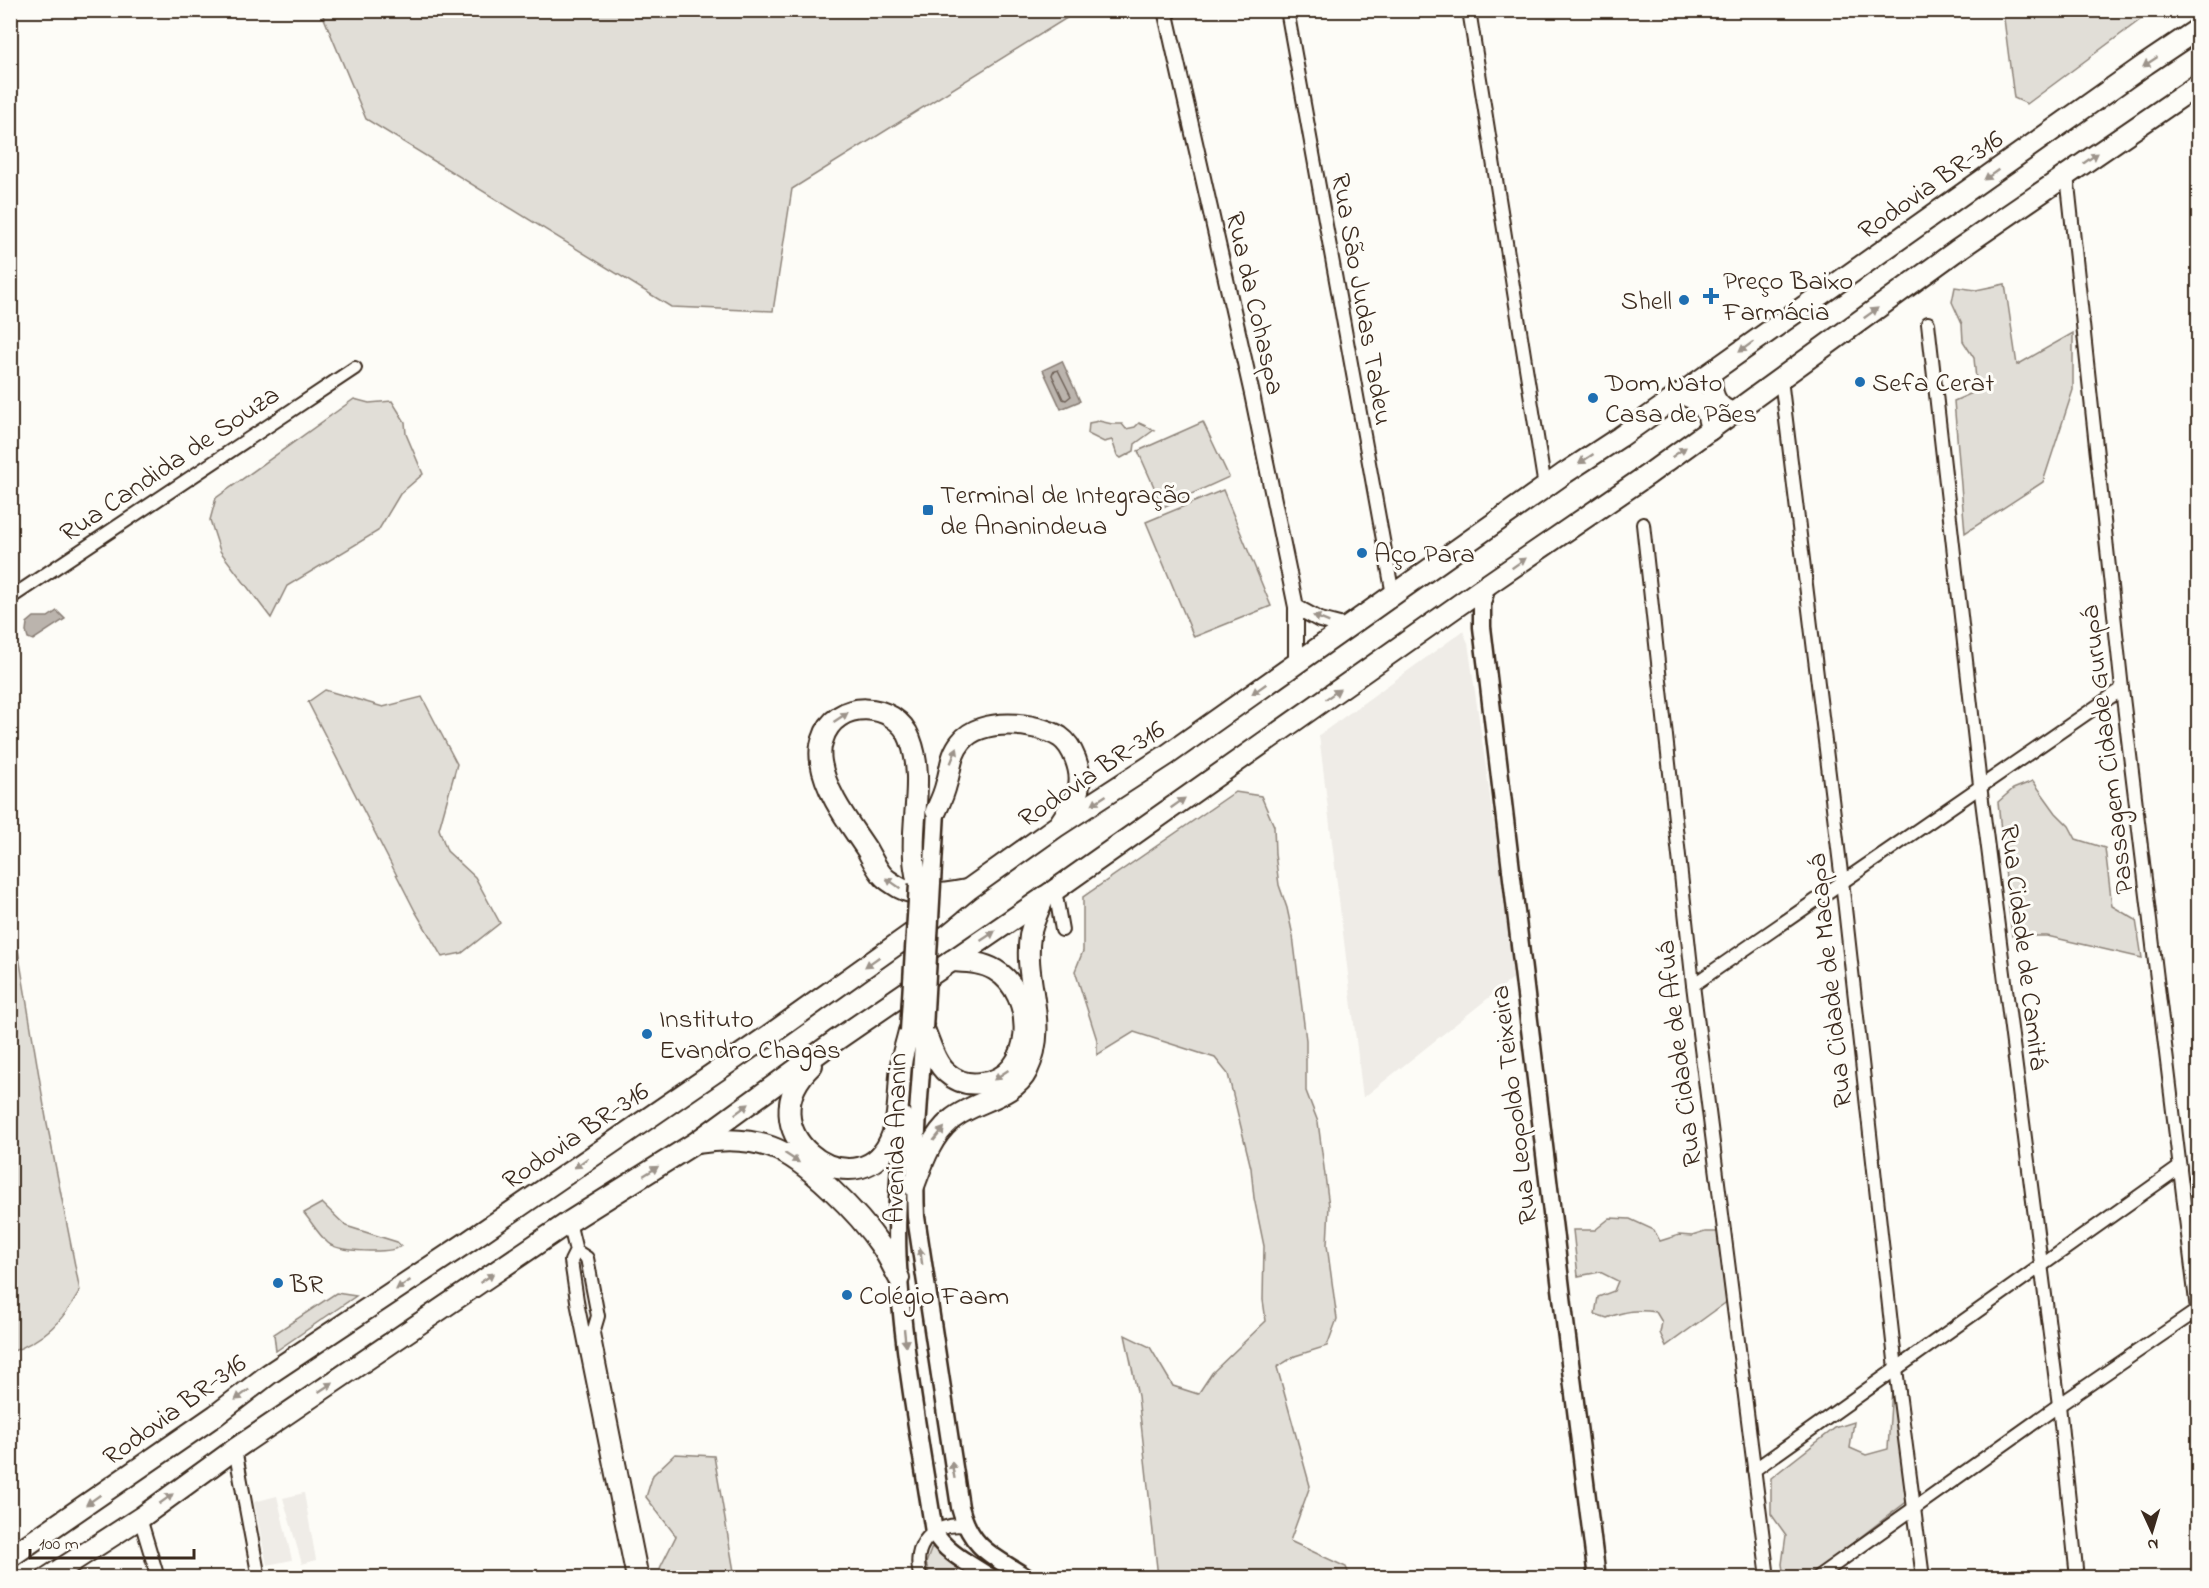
<svg xmlns="http://www.w3.org/2000/svg" width="2209" height="1588" font-family="'Indie Flower',sans-serif">
  <rect width="100%" height="100%" fill="#fdfcf7"/>
  <filter id="ink" filterUnits="userSpaceOnUse"><feTurbulence type="fractalNoise" baseFrequency=".0167" numOctaves="2"/><feDisplacementMap in="SourceGraphic" scale="12" xChannelSelector="R" yChannelSelector="G"/><feConvolveMatrix kernelMatrix="1 2 1 2 8 2 1 2 1" color-interpolation-filters="sRGB"/></filter>
  <g filter="url(#ink)">
    <g fill="#efece7">
      <polygon points="1463,631 1468,643 1516,976 1363,1098 1319,735"/>
      <polygon points="304,1493 316,1560 302,1564 283,1498"/>
      <polygon points="277,1496 292,1560 267,1565 254,1502"/>
    </g>
    <g fill="#e1ded7" stroke="#8e847a" stroke-width="1.5">
      <polygon points="321,11 1078,11 792,189 773,311 671,307 366,119"/>
      <polygon points="2003,11 2003,10 2152,11 2027,104 2014,98"/>
      <polygon points="2005,284 2017,365 2073,333 2073,390 2043,482 1965,533 1954,401 1977,391 1974,358 1963,341 1962,324 1952,302 1955,287 1976,290"/>
      <polygon points="354,399 369,403 392,401 405,422 406,434 423,474 400,494 378,531 287,586 271,618 220,551 210,520 216,498"/>
      <polygon points="1099,421 1112,424 1122,424 1126,429 1135,427 1139,423 1154,430 1135,444 1134,451 1121,458 1117,455 1112,440 1104,442 1088,434 1089,423"/>
      <polygon points="1203,422 1229,477 1163,507 1138,451"/>
      <polygon points="1223,490 1271,606 1194,637 1146,522"/>
      <polygon points="325,690 383,707 422,697 457,764 439,829 447,851 475,877 500,923 462,953 442,957 415,911 308,702"/>
      <polygon points="2033,781 2056,813 2069,826 2076,839 2105,848 2112,906 2136,920 2142,958 2047,936 2012,936 1998,802 2013,789"/>
      <polygon points="1235,792 1261,796 1274,826 1275,854 1279,885 1287,908 1293,936 1306,1040 1306,1091 1318,1122 1329,1206 1327,1245 1337,1319 1327,1346 1295,1356 1277,1367 1310,1486 1290,1541 1346,1567 1350,1577 1158,1577 1138,1396 1125,1335 1150,1347 1173,1386 1198,1394 1212,1373 1266,1321 1263,1300 1264,1246 1254,1198 1251,1168 1228,1074 1215,1058 1134,1032 1097,1055 1097,1040 1075,971 1083,951 1083,897"/>
      <path d="M10 902 46 1118 80 1291C63 1321 44 1340 11 1352Z"/>
      <path d="M322 1203 346 1226 397 1242 401 1246C391 1254 338 1252 328 1243 319 1235 312 1223 304 1213Z"/>
      <path d="M1610 1218 1630 1219 1654 1230 1660 1241 1679 1235 1692 1236 1705 1232H1719L1728 1301 1666 1346 1660 1333 1662 1322 1656 1312C1638 1309 1624 1311 1607 1318L1595 1314 1598 1297 1614 1291 1618 1281 1600 1272 1578 1276 1573 1230H1595Z"/>
      <polygon points="336,1293 356,1296 276,1351 274,1334"/>
      <polygon points="1892,1388 1909,1500 1808,1577 1784,1577 1782,1564 1786,1535 1771,1514 1771,1478 1835,1428 1854,1422 1850,1448 1866,1455 1888,1449"/>
      <polygon points="675,1454 714,1456 735,1577 672,1577 660,1568 676,1536 646,1497 653,1475"/>
      <polygon points="932,1547 979,1577 930,1577 926,1563"/>
    </g>
    <g fill="#bbb4ad" stroke="#887d74" stroke-width="1.5">
      <polygon points="1062,361 1080,401 1061,409 1043,370"/>
      <polygon points="57,611 65,619 33,640 28,638 26,631 27,623 34,617 48,617"/>
    </g>
    <g fill="none" stroke-linecap="round" stroke-linejoin="round">
      <polygon stroke="#6e6157" stroke-width="1.5" points="1058,370 1071,396 1066,400 1063,399 1052,375 1053,372"/>
      <g stroke="#3b2a1e" stroke-width="16">
        <g id="minor">
          <polyline points="1287,10 1393,595"/>
          <polyline points="1469,10 1545,487"/>
          <polyline points="2067,175 2122,689 2198,1318"/>
          <polyline points="1928,323 1980,785 2059,1405 2077,1578"/>
          <polyline points="1781,379 1842,881 1896,1369 1923,1578"/>
          <polyline points="1643,524 1693,985 1768,1578"/>
          <polyline points="10,598 355,368"/>
          <polyline points="1055,890 1062,930"/>
          <polyline points="1693,985 2122,689"/>
          <polyline points="569,1222 576,1251 571,1261 578,1307 633,1578"/>
          <polyline points="576,1251 587,1258 598,1316 593,1333 642,1578"/>
          <polyline points="235,1449 259,1578"/>
          <polyline points="1754,1470 2180,1167"/>
          <polyline points="140,1518 158,1578"/>
          <path d="M921 1578C910 1545 934 1521 967 1526"/>
          <polyline points="1816,1578 2059,1405 2198,1310"/>
        </g>
      </g>
      <g stroke="#3b2a1e" stroke-width="18">
        <g id="tertiary">
          <polyline points="1165,10 1252,394 1296,607 1296,663"/>
          <polyline points="1296,607 1320,620 1347,627"/>
        </g>
      </g>
      <g stroke="#3b2a1e" stroke-width="21">
        <g id="secondary">
          <polyline points="1487,585 1482,603 1482,627 1565,1322 1597,1578"/>
          <polyline points="932,883 936,811"/>
          <path d="M924 1030C920 1092 913 1155 916 1217L960 1507C971 1550 994 1556 1027 1578"/>
          <path d="M903 1115C900 1170 894 1225 899 1279 905 1364 921 1448 934 1532 946 1553 970 1564 991 1578"/>
        </g>
      </g>
      <g stroke="#3b2a1e" stroke-width="24">
        <g id="trunk">
          <path d="M1711 373C1711 391 1713 408 1734 413"/>
          <path d="M1680 394C1699 398 1710 411 1710 430"/>
          <path d="M936 811C940 802 944 794 946 785 951 770 950 755 961 742 980 717 1036 722 1060 737 1073 746 1082 771 1079 786 1077 799 1067 812 1060 823"/>
          <path d="M918 884C916 875 914 866 914 857 911 818 925 777 910 739 896 701 835 698 823 739 820 746 820 755 821 762 826 794 850 824 867 850 872 859 877 870 884 877 888 881 895 885 900 888 920 899 945 894 967 890"/>
          <path d="M924 1029C930 1043 935 1063 947 1073 957 1082 968 1085 981 1083 1036 1079 1037 994 995 970 982 962 966 962 951 961"/>
          <path d="M812 1065C744 1130 848 1207 886 1148 902 1122 897 1086 902 1058 904 1049 907 1040 909 1031"/>
          <path d="M698 1143C721 1139 748 1139 771 1147 806 1159 860 1215 881 1246 888 1256 893 1267 899 1278"/>
          <path d="M914 1186C923 1162 931 1137 951 1120 973 1101 1014 1098 1027 1071 1050 1023 1023 983 1030 936 1032 923 1039 910 1044 897"/>
          <polyline points="10,1557 216,1415 269,1374 469,1241 778,1029 935,917 969,889 1056,827 1167,755 1565,473 1620,437 2146,64 2198,29"/>
          <polyline points="47,1578 143,1516 235,1449 569,1222 695,1143 835,1041 1055,890 1487,585 1649,474 1956,251 2198,85"/>
        </g>
      </g>
      <use href="#minor" stroke="#fdfcf7" stroke-width="12"/>
      <use href="#tertiary" stroke="#fdfcf7" stroke-width="14"/>
      <use href="#secondary" stroke="#fdfcf7" stroke-width="16"/>
      <use href="#trunk" stroke="#fdfcf7" stroke-width="20"/>
      <g stroke="#3b2a1e" stroke-width="21" stroke-linecap="butt">
        <g id="secondary-bridge">
          <polyline points="924,1029 932,883"/>
          <polyline points="909,1031 918,884"/>
        </g>
      </g>
      <use href="#secondary-bridge" stroke="#fdfcf7" stroke-width="16"/>
    </g>
    <defs><path id="oneway-solid" d="M-6-.8H1V-3.2L6.5 0L1 3.2V.8H-6Z" transform="scale(1.5)"/></defs>
    <g fill="#9c938a">
      <use href="#oneway-solid" transform="translate(2150 62) rotate(146)"/>
      <use href="#oneway-solid" transform="translate(2091 158) rotate(-35)"/>
      <use href="#oneway-solid" transform="translate(1991 175) rotate(145)"/>
      <use href="#oneway-solid" transform="translate(1871 313) rotate(-36)"/>
      <use href="#oneway-solid" transform="translate(1746 347) rotate(144)"/>
      <use href="#oneway-solid" transform="translate(1679 452) rotate(-35)"/>
      <use href="#oneway-solid" transform="translate(1586 459) rotate(147)"/>
      <use href="#oneway-solid" transform="translate(1519 563) rotate(-35)"/>
      <use href="#oneway-solid" transform="translate(1321 619) rotate(-158)"/>
      <use href="#oneway-solid" transform="translate(1259 689) rotate(145)"/>
      <use href="#oneway-solid" transform="translate(1333 694) rotate(-35)"/>
      <use href="#oneway-solid" transform="translate(841 717) rotate(-34)"/>
      <use href="#oneway-solid" transform="translate(954 755) rotate(-68)"/>
      <use href="#oneway-solid" transform="translate(1099 800) rotate(147)"/>
      <use href="#oneway-solid" transform="translate(1178 803) rotate(-35)"/>
      <use href="#oneway-solid" transform="translate(893 883) rotate(-145)"/>
      <use href="#oneway-solid" transform="translate(988 936) rotate(-34)"/>
      <use href="#oneway-solid" transform="translate(872 962) rotate(145)"/>
      <use href="#oneway-solid" transform="translate(1001 1075) rotate(146)"/>
      <use href="#oneway-solid" transform="translate(742 1109) rotate(-36)"/>
      <use href="#oneway-solid" transform="translate(939 1134) rotate(-51)"/>
      <use href="#oneway-solid" transform="translate(792 1158) rotate(33)"/>
      <use href="#oneway-solid" transform="translate(581 1163) rotate(145)"/>
      <use href="#oneway-solid" transform="translate(651 1171) rotate(-32)"/>
      <use href="#oneway-solid" transform="translate(921 1256) rotate(-98)"/>
      <use href="#oneway-solid" transform="translate(487 1278) rotate(-34)"/>
      <use href="#oneway-solid" transform="translate(403 1285) rotate(146)"/>
      <use href="#oneway-solid" transform="translate(905 1338) rotate(84)"/>
      <use href="#oneway-solid" transform="translate(326 1387) rotate(-34)"/>
      <use href="#oneway-solid" transform="translate(242 1395) rotate(143)"/>
      <use href="#oneway-solid" transform="translate(953 1470) rotate(-100)"/>
      <use href="#oneway-solid" transform="translate(166 1499) rotate(-36)"/>
      <use href="#oneway-solid" transform="translate(93 1500) rotate(145)"/>
    </g>
  </g>
  <g fill="#1f6fb2" stroke="#fdfcf7" stroke-width="2">
    <path d="M1708 287h6v6h6v6h-6v6h-6v-6h-6v-6h6z"/>
    <circle cx="1684" cy="300" r="6"/>
    <circle cx="1860" cy="382" r="6"/>
    <circle cx="1593" cy="398" r="6"/>
    <rect x="922" y="504" width="12" height="12" rx="3"/>
    <circle cx="1362" cy="553" r="6"/>
    <circle cx="647" cy="1034" r="6"/>
    <circle cx="278" cy="1283" r="6"/>
    <circle cx="847" cy="1295" r="6"/>
  </g>
  <g text-anchor="middle" stroke-width="6" stroke-linejoin="round" paint-order="stroke">
    <g font-size="27" fill="#3b2a1e" stroke="#fdfcf7">
      <text transform="translate(1930 184) rotate(-35)" y="9">Rodovia BR-316</text>
      <text transform="translate(1363 299) rotate(80)" y="9">Rua São Judas Tadeu</text>
      <text transform="translate(1256 303) rotate(77)" y="9">Rua da Cohaspa</text>
      <text transform="translate(169 463) rotate(-34)" y="9">Rua Candida de Souza</text>
      <text transform="translate(2106 750) rotate(-97)" y="9">Passagem Cidade Gurupá</text>
      <text transform="translate(1091 773) rotate(-34)" y="9">Rodovia BR-316</text>
      <text transform="translate(2025 947) rotate(83)" y="9">Rua Cidade de Camitá</text>
      <text transform="translate(1829 981) rotate(-96)" y="9">Rua Cidade de Macapá</text>
      <text transform="translate(1678 1054) rotate(-97)" y="9">Rua Cidade de Afuá</text>
      <text transform="translate(1513 1105) rotate(-97)" y="9">Rua Leopoldo Teixeira</text>
      <text transform="translate(575 1135) rotate(-34)" y="9">Rodovia BR-316</text>
      <text transform="translate(895 1138) rotate(-89)" y="9">Avenida Ananin</text>
      <text transform="translate(174 1409) rotate(-36)" y="9">Rodovia BR-316</text>
    </g>
    <g font-size="27" fill="#3b2a1e" stroke="#fdfcf7" text-anchor="start">
      <text x="1723" y="289">Preço Baixo<tspan x="1723" dy="31">Farmácia</tspan></text>
      <text x="1672" y="309" text-anchor="end">Shell</text>
      <text x="1605" y="391">Dom Nato<tspan x="1605" dy="31">Casa de Pães</tspan></text>
      <text x="1872" y="391">Sefa Cerat</text>
      <text x="940" y="503">Terminal de Integração<tspan x="940" dy="31">de Ananindeua</tspan></text>
      <text x="1374" y="562">Aço Para</text>
      <text x="659" y="1027">Instituto<tspan x="659" dy="31">Evandro Chagas</tspan></text>
      <text x="290" y="1292">BR</text>
      <text x="859" y="1304">Colégio Faam</text>
    </g>
  </g>
  <rect width="2209" height="1588" fill="none" stroke="#fdfcf7" stroke-width="36"/>
  <rect x="18" y="18" width="2173" height="1552" fill="none" stroke="#3b2a1e" stroke-width="2" filter="url(#ink)"/>
  <g transform="translate(2152 1531) rotate(176)" stroke="#fdfcf7" stroke-width="4.5" paint-order="stroke">
  <path d="M0-4.5L10 22L0 15L-10 22Z" fill="#3b2a1e"/>
  <text y="-9" font-size="16" font-weight="bold" text-anchor="middle" fill="#3b2a1e">N</text>
  </g>
  <path d="M30 1549v9h164v-9" fill="none" stroke="#3b2a1e" stroke-width="3"/>
  <text x="39" y="1549" font-size="18" fill="#3b2a1e" stroke="#fdfcf7" stroke-width="4.5" paint-order="stroke">100 m</text>
</svg>
